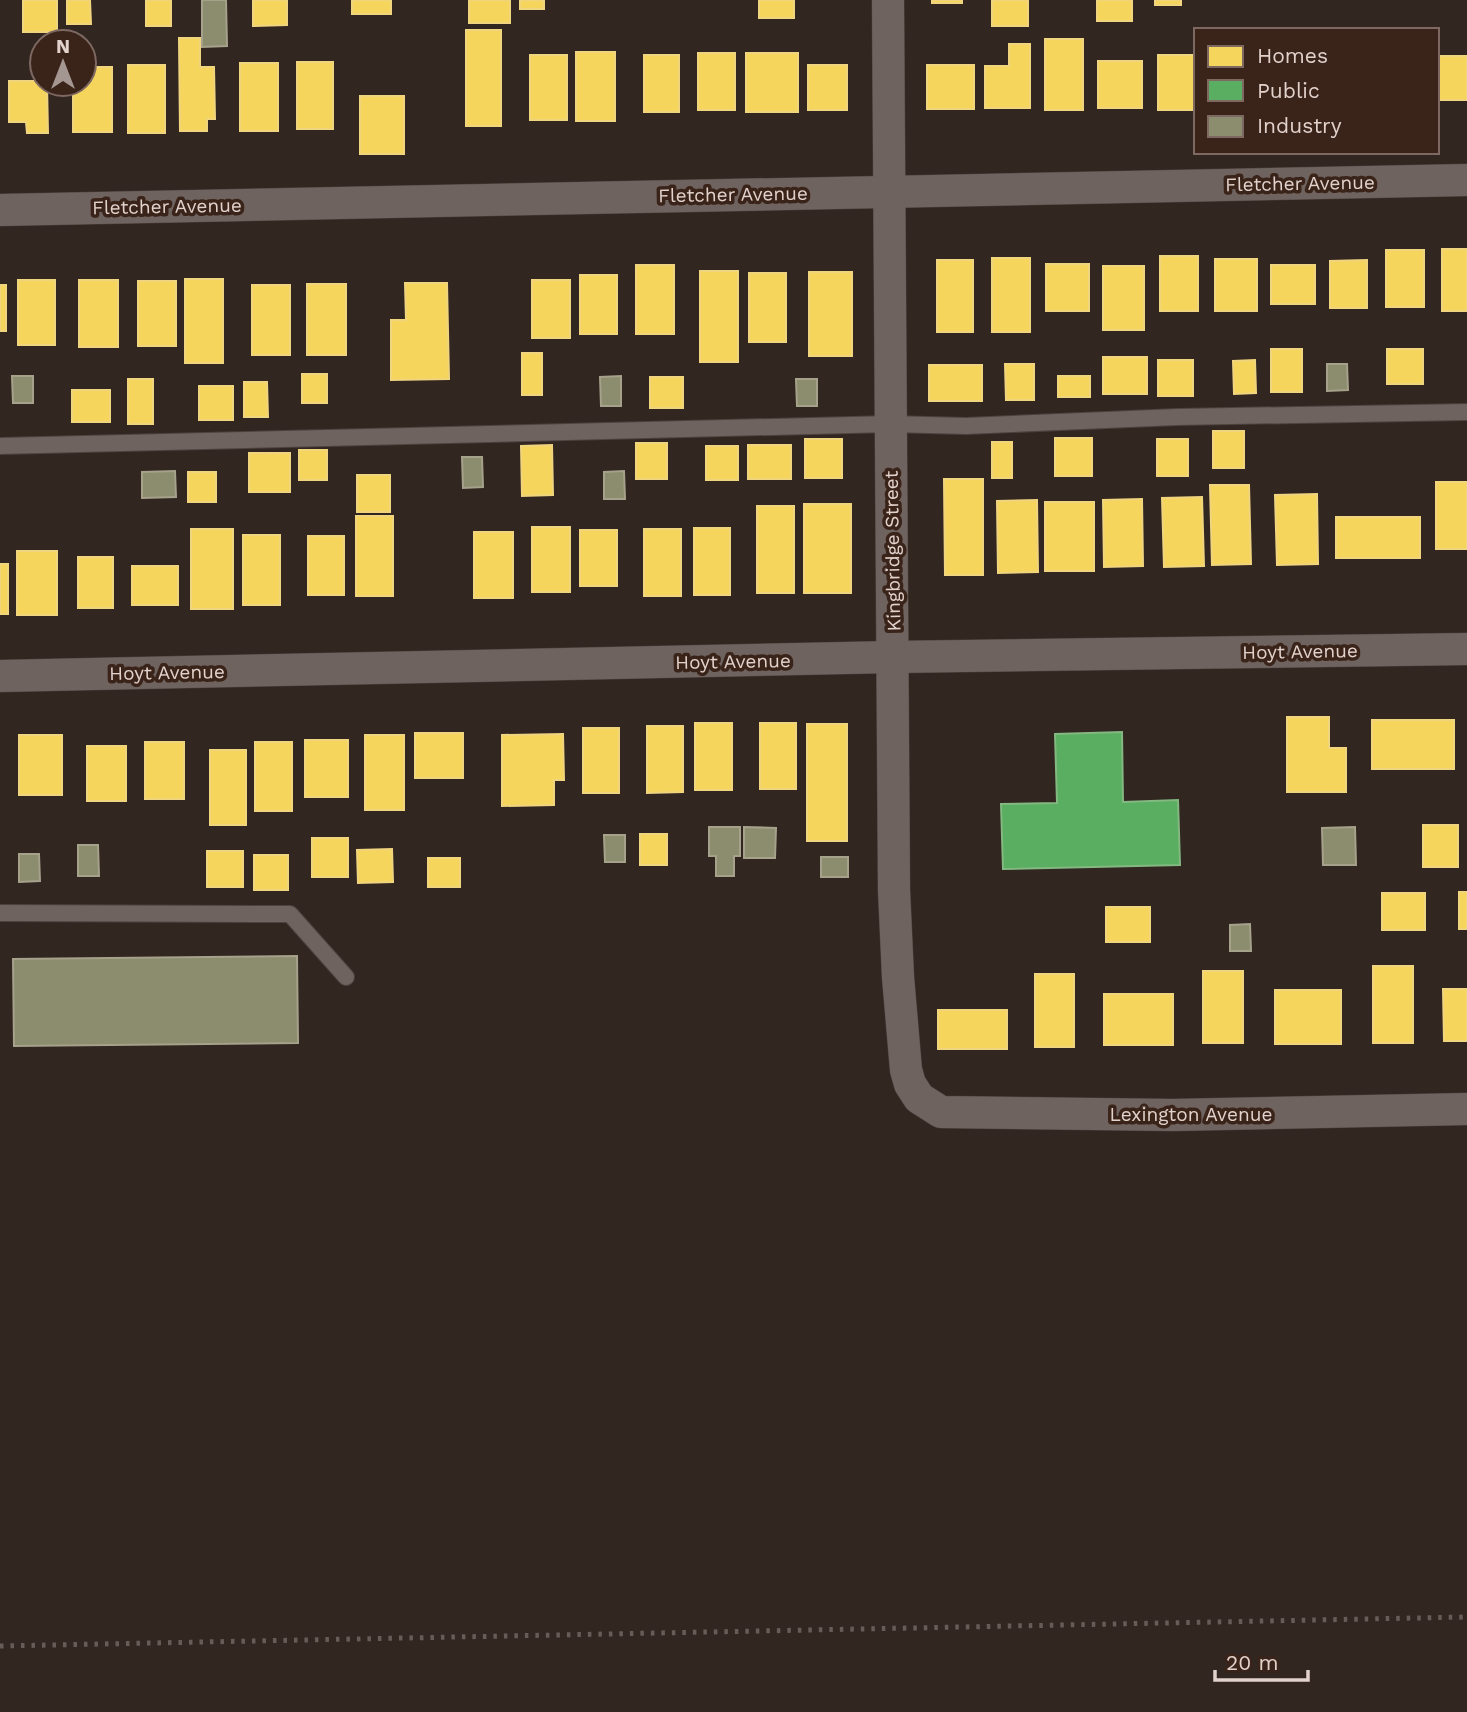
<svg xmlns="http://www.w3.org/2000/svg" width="1467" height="1712" font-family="'Work Sans',sans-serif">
  <rect width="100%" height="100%" fill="#322621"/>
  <g fill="#f6d55c" stroke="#f0d47e" stroke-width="2">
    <rect x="23" y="0" width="34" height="32"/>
    <polygon points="67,0 90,0 91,24 67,24"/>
    <rect x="146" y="0" width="25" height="26"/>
    <polygon points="253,0 287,0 287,25 253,26"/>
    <rect x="352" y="0" width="39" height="14"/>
    <rect x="469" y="0" width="41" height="23"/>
    <rect x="520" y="0" width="24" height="9"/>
    <rect x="759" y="0" width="35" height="18"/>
    <rect x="932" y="0" width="30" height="3"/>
    <rect x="992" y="0" width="36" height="26"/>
    <rect x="1097" y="0" width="35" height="21"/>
    <rect x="1155" y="0" width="26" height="5"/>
    <rect x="466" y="30" width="35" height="96"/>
    <polygon points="179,38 200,38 200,67 214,67 215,119 207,119 207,131 180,131"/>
    <rect x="1045" y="39" width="38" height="71"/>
    <polygon points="1009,44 1030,44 1030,108 985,108 985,66 1009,66"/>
    <rect x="576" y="52" width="39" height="69"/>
    <rect x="698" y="53" width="37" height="57"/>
    <rect x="746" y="53" width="52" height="59"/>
    <rect x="530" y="55" width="37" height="65"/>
    <rect x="644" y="55" width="35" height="57"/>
    <rect x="1158" y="55" width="37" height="55"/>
    <rect x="1438" y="56" width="29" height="44"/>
    <rect x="1098" y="61" width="44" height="47"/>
    <rect x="297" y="62" width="36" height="67"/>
    <rect x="240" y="63" width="38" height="68"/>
    <rect x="128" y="65" width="37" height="68"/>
    <rect x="808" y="65" width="39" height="45"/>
    <rect x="927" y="65" width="47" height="44"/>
    <polygon points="84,67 112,67 112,132 73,132 73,84 84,84"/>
    <polygon points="9,81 42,81 42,84 47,84 48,133 27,133 26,122 9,122"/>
    <rect x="360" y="96" width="44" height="58"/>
    <rect x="1442" y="249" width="25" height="62"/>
    <rect x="1386" y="250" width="38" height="57"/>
    <rect x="1160" y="256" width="38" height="55"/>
    <rect x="992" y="258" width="38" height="74"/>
    <rect x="1215" y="259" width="42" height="52"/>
    <rect x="937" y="260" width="36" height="72"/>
    <polygon points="1367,260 1367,308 1330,308 1330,261"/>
    <rect x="1046" y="264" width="43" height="47"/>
    <rect x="636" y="265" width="38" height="69"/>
    <rect x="1271" y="265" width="44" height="39"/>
    <rect x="1103" y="266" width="41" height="64"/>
    <rect x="700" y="271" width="38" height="91"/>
    <rect x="809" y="272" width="43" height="84"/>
    <rect x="749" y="273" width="37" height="69"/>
    <rect x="580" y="275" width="37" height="59"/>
    <rect x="185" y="279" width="38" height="84"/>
    <rect x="18" y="280" width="37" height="65"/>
    <rect x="79" y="280" width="39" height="67"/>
    <rect x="532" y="280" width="38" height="58"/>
    <rect x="138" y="281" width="38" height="65"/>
    <polygon points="405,283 447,283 449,379 391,380 391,320 406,320"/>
    <rect x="307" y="284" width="39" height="71"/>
    <rect x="0" y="285" width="6" height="46"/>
    <rect x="252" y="285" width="38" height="70"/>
    <rect x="1271" y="349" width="31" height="43"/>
    <rect x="1387" y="349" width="36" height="35"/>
    <rect x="522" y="353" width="20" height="42"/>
    <rect x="1103" y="357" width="44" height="37"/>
    <rect x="1158" y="360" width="35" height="36"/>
    <polygon points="1255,360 1256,393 1234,394 1233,361"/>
    <polygon points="1005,364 1034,364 1034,400 1006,400"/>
    <rect x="929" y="365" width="53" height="36"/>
    <rect x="302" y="374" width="25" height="29"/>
    <rect x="1058" y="376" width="32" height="21"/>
    <rect x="650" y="377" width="33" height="31"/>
    <rect x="128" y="379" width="25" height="45"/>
    <polygon points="244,382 267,382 268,417 244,417"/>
    <rect x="199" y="386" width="34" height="34"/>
    <rect x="72" y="390" width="38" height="32"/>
    <rect x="1213" y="431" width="31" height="37"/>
    <rect x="1055" y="438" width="37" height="38"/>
    <rect x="805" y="439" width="37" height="39"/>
    <rect x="1157" y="439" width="31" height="37"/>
    <rect x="992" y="442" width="20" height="36"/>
    <rect x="636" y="443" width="31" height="36"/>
    <polygon points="552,445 553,495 522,496 521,446"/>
    <rect x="748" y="445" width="43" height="34"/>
    <rect x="706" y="446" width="32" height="34"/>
    <rect x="299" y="450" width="28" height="30"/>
    <rect x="249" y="453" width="41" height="39"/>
    <rect x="188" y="472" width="28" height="30"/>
    <rect x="357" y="475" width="33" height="37"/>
    <polygon points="944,479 983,479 983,575 945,575"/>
    <rect x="1436" y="482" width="31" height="67"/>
    <polygon points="1210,485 1249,485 1251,564 1212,565"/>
    <polygon points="1317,494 1318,564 1277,565 1275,495"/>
    <polygon points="1202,497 1204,566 1164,567 1162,498"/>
    <polygon points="1142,499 1143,566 1104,567 1103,500"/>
    <polygon points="1037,500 1038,572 998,573 997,501"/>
    <rect x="1045" y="502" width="49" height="69"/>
    <rect x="804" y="504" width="47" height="89"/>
    <rect x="757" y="506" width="37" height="87"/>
    <rect x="356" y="516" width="37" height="80"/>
    <rect x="1336" y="517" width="84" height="41"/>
    <rect x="532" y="527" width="38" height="65"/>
    <rect x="694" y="528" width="36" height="67"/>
    <rect x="191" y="529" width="42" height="80"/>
    <rect x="644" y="529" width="37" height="67"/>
    <rect x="580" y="530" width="37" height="56"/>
    <rect x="474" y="532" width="39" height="66"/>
    <rect x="243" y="535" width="37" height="70"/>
    <rect x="308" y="536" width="36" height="59"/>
    <rect x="17" y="551" width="40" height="64"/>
    <rect x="78" y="557" width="35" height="51"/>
    <rect x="0" y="564" width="8" height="50"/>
    <rect x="132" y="566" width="46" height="39"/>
    <polygon points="1287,717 1329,717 1329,748 1346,748 1346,792 1287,792"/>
    <rect x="1372" y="720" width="82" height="49"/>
    <rect x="695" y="723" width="37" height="67"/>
    <rect x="760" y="723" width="36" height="66"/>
    <rect x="807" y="724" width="40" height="117"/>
    <polygon points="647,726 683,726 683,792 647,793"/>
    <rect x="583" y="728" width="36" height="65"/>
    <rect x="415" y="733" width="48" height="45"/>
    <polygon points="563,734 564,780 554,780 554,805 502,806 502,735"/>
    <rect x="19" y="735" width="43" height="60"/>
    <rect x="365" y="735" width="39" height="75"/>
    <rect x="305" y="740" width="43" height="57"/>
    <rect x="145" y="742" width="39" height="57"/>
    <rect x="255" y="742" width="37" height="69"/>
    <rect x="87" y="746" width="39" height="55"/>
    <rect x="210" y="750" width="36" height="75"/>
    <rect x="1423" y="825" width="35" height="42"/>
    <rect x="640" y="834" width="27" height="31"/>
    <rect x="312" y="838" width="36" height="39"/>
    <polygon points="392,849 393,882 358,883 357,850"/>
    <rect x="207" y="851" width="36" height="36"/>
    <rect x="254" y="855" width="34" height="35"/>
    <rect x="428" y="858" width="32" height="29"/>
    <rect x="1459" y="892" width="8" height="37"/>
    <rect x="1382" y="893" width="43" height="37"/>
    <rect x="1106" y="907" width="44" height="35"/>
    <rect x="1373" y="966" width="40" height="77"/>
    <rect x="1203" y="971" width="40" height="72"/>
    <rect x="1035" y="974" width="39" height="73"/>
    <polygon points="1443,989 1467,989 1467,1041 1444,1041"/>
    <rect x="1275" y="990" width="66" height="54"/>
    <rect x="1104" y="994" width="69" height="51"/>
    <rect x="938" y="1010" width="69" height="39"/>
  </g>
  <polygon fill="#5aae61" stroke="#83b981" stroke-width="2" points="1122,732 1123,802 1178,800 1180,865 1003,869 1001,804 1057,803 1055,734"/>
  <g fill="#8c8c6e" stroke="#a6a18a" stroke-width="2">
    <polygon points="202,0 226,0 227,46 202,47"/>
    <polygon points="1327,364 1347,364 1348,390 1327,391"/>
    <polygon points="12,376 33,376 33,403 13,403"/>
    <polygon points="621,376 621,406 601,406 600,377"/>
    <polygon points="796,379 817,379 817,406 797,406"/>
    <polygon points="462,457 482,457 483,487 463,488"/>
    <polygon points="175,471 176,497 142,498 142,472"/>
    <polygon points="624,471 625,499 604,499 604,472"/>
    <polygon points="709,827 740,827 740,856 734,856 734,876 716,876 716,856 709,856"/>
    <polygon points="744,827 776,828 775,858 744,858"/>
    <polygon points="1355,827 1356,865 1323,865 1322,828"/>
    <polygon points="604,835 625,835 625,862 605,862"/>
    <polygon points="78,845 98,845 99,876 78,876"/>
    <polygon points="19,854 39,854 40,881 19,882"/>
    <rect x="821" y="857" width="27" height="20"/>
    <polygon points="1250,924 1251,951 1230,951 1230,925"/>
    <polygon points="297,956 298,1043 14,1046 13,959"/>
  </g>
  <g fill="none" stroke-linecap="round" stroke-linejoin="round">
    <g stroke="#4d423e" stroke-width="18">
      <g id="service">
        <polyline points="0,446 890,424 966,426 1177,417 1467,412"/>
        <polyline points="0,913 290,914 346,977"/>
      </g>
    </g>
    <g stroke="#4d423e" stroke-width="33">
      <g id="minor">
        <polyline points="888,0 894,890 898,977 906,1070 910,1084 919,1098 941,1112 1173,1115 1467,1109"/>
        <polyline points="0,210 1467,180"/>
        <polyline points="0,676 893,657 1467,649"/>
      </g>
    </g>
    <use href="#service" stroke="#6e635f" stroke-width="16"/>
    <use href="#minor" stroke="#6e635f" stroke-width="32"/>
    <polyline stroke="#675d58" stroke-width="5" stroke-dasharray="3.5 7" stroke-linecap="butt" points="0,1646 1467,1617"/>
  </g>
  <g text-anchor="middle" stroke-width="7" stroke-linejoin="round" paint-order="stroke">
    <g font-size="19" fill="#e2d2cc" stroke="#3a2319">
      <text transform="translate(1300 183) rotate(-1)" y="7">Fletcher Avenue</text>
      <text transform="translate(733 194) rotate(-1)" y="7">Fletcher Avenue</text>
      <text transform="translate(167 206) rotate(-1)" y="7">Fletcher Avenue</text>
      <text transform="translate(892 551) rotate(-91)" y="7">Kingbridge Street</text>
      <text transform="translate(1300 651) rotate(-1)" y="7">Hoyt Avenue</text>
      <text transform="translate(733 661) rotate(-1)" y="7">Hoyt Avenue</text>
      <text transform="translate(167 672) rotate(-1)" y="7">Hoyt Avenue</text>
      <text x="1191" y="1121">Lexington Avenue</text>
    </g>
  </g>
  <rect x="1194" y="28" width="245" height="126" fill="#3a2319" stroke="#7d6961" stroke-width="2"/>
  <rect x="1208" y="46" width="35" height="21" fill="#f6d55c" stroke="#7d6961" stroke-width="2"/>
  <text x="1257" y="63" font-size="21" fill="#e2d2cc">Homes</text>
  <rect x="1208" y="80" width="35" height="21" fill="#5aae61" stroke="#7d6961" stroke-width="2"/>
  <text x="1257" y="98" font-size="21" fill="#e2d2cc">Public</text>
  <rect x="1208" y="116" width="35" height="21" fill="#8c8c6e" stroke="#7d6961" stroke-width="2"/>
  <text x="1257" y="133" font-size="21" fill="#e2d2cc">Industry</text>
  <g transform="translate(63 63)"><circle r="33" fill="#3a2319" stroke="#7d6961" stroke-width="2"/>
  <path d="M0-5L12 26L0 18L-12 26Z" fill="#a49690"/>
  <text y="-10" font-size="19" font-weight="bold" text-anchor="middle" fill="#e2d2cc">N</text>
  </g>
  <path d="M1215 1670v10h93v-10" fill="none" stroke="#e2d2cc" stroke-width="3.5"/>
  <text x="1226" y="1670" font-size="21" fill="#e2d2cc" stroke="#3a2319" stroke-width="5" paint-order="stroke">20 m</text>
</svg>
